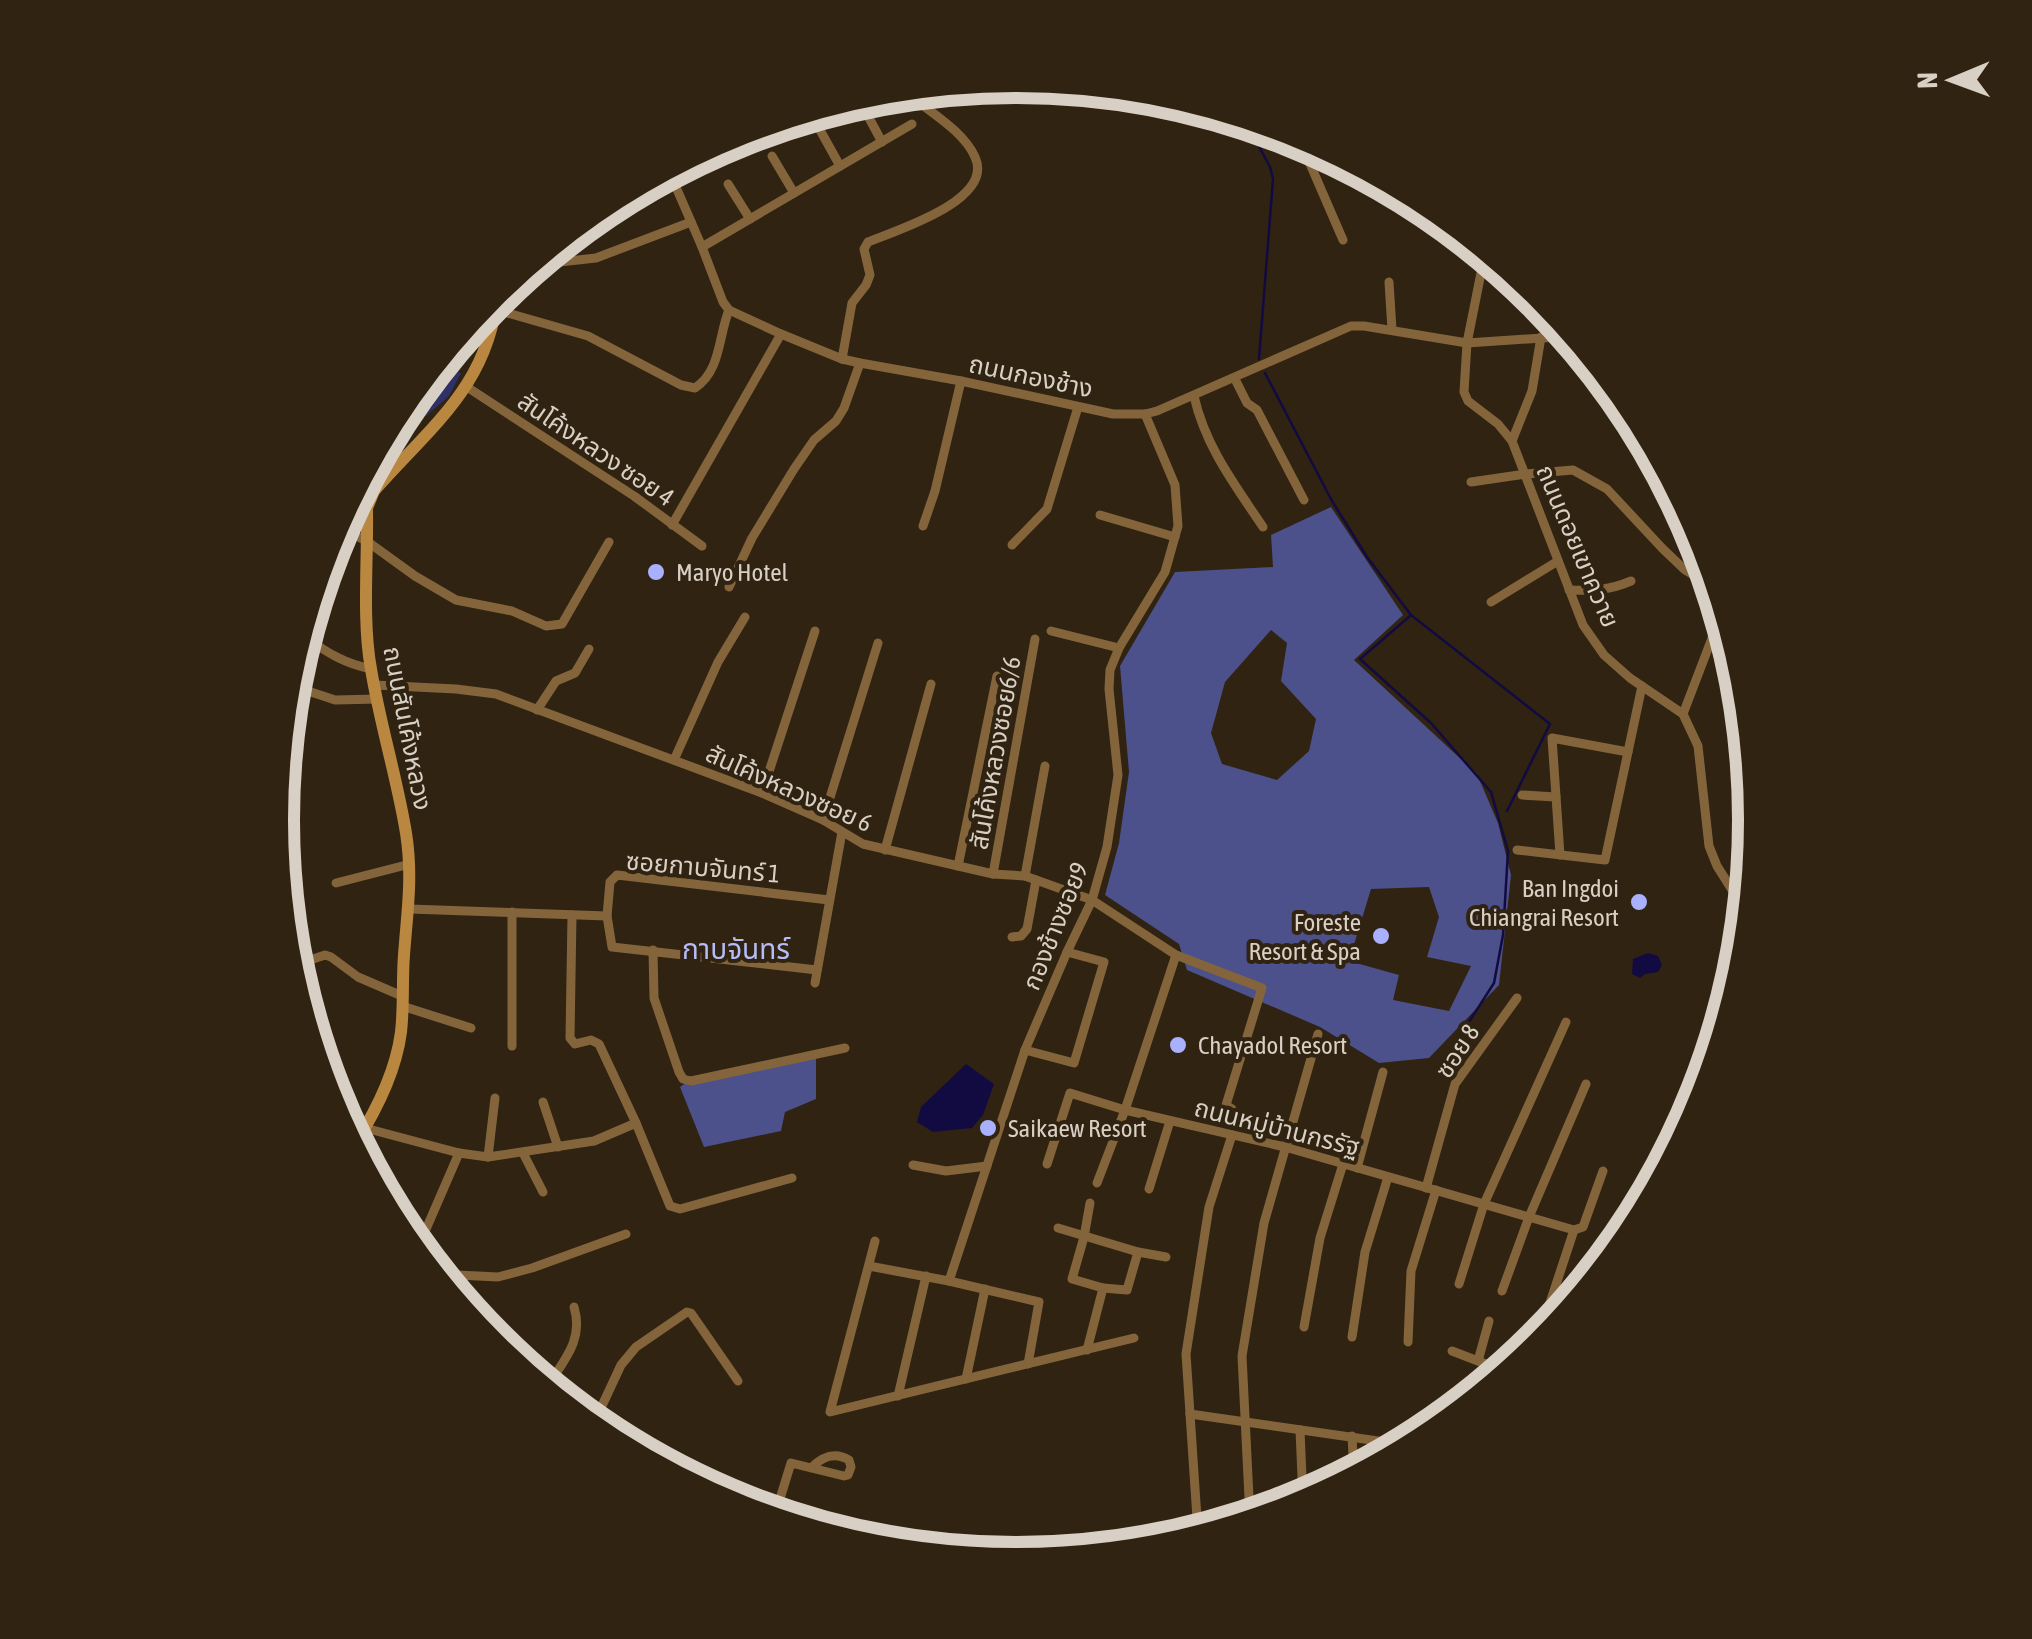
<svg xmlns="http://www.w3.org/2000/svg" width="2032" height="1639" font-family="'Asap Condensed','Noto Sans Thai',sans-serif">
  <rect width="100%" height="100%" fill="#302312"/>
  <polygon fill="#2f3067" points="436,366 461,373 449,396 426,416 402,408"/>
  <g fill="#4c508b" fill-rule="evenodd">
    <polygon points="390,430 404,434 374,472 369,469"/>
    <path d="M1331 507 1403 615 1354 660 1477 774 1498 823 1511 875 1499 985 1429 1058 1379 1063 1320 1027 1187 970 1179 944 1105 895 1119 843 1129 772 1120 666 1175 572 1273 567 1271 535ZM1271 630 1287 643 1281 681 1316 719 1309 751 1277 780 1222 764 1211 733 1225 682ZM1429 887 1439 917 1427 957 1471 966 1449 1011 1393 1000 1399 975 1349 961 1371 889Z"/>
    <polygon points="816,1058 816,1099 785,1112 781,1131 704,1147 680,1087 687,1082"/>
    <polygon points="1640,1175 1656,1182 1631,1231 1599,1270"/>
  </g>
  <g fill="#120b41">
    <polygon points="1648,953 1658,956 1662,965 1658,972 1645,974 1640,978 1632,974 1633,959"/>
    <polygon points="966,1064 994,1084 983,1115 972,1128 933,1132 917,1122 921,1107"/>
  </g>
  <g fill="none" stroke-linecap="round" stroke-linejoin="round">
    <g stroke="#120b41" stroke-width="2.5">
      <polyline points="1245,120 1270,167 1273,179 1259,359"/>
      <polyline points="1265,373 1332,501 1367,557 1411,615 1550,724 1507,811"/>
      <polyline points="1410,616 1360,659 1431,723 1491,792 1508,851 1503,935 1494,983 1460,1036"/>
    </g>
    <g stroke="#84653b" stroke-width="9">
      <polyline points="862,105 882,142"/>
      <polyline points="820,130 840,166"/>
      <polyline points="1298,136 1343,240"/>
      <polyline points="772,156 794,193"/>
      <polyline points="669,171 702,247 723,302 729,310 781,334 842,359 860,363 961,381 1113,414 1145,414 1157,411 1351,326 1364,326 1467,343 1572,336"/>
      <polyline points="728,184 750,219"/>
      <polyline points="702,247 912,124"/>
      <polyline points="1485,253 1467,343 1464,392 1468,401 1498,424 1512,441 1583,625 1604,655 1630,678 1683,714 1698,746 1709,846 1717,866 1746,912"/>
      <polyline points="532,265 596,258 691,222"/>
      <polyline points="1389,282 1392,330"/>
      <path d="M497 310 588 336 681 385 695 388C721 371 718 337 729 310"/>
      <polyline points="472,322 492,327"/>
      <path d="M842 359 852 303 866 285 870 275 864 249 868 242C897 230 995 200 975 157 964 132 933 114 912 97"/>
      <polyline points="1235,379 1247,403 1257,410 1304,500"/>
      <polyline points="467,387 634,496 702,546"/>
      <path d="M1194 396C1205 446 1235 485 1263 527"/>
      <polyline points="1512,441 1532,391 1541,337"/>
      <polyline points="369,469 386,477"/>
      <polyline points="1471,482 1526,474 1573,470 1607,489 1662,548 1685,570 1715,588"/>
      <polyline points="1100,515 1175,537"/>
      <polyline points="672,525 781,334"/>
      <polyline points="338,526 368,542 415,576 456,600 512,611 546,626 562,624 609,542"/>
      <polyline points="923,526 935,491 961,381"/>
      <polyline points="1012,545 1047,509 1078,407"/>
      <polyline points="729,587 752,538 794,469 814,440 836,421 844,408 860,363"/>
      <path d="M1569 590C1593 591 1610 590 1631 581"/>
      <polyline points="1491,602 1558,561"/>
      <polyline points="1051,631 1119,648"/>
      <path d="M303 636C327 652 342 663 371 669"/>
      <polyline points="290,685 335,700 378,699"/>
      <polyline points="374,685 456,689 496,694 762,793 823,820 863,844 993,874 1025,876 1092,900 1176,955 1262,988 1226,1105 1232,1109"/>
      <polyline points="537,710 556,681 575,673 589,649"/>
      <polyline points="1683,714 1722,612"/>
      <polyline points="674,760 718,662 745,617"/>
      <polyline points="762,793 815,631"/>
      <polyline points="1522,795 1556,797"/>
      <polyline points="823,820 878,643"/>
      <polyline points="885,850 931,684"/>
      <polyline points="1517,850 1605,860 1642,686"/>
      <polyline points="1560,855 1552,738 1628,752"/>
      <polyline points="958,866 997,676"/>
      <polyline points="993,874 1035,639"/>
      <polyline points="1025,876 1045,766"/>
      <polyline points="336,883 410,864"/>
      <polyline points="410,909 607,916"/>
      <polyline points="512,912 512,1046"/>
      <polyline points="572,915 570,1038 575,1044 591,1040 599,1044 636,1123 670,1206 680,1209 792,1178"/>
      <polyline points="1012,937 1021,936 1027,929 1036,880"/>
      <polyline points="653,950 654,998 679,1072 683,1079 691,1081 845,1048"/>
      <polyline points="1176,955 1125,1110 1285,1147 1574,1230"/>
      <polyline points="292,966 325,955 331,957 358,977 402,996"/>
      <polyline points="817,970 612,947 607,916 610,882 617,875 829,900"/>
      <polyline points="815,983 842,832"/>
      <polyline points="402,1006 471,1028"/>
      <polyline points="1025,1050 1074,1063 1104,962 1067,952"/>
      <polyline points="543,1102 558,1147"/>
      <polyline points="365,1128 459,1153 488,1157 594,1141 636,1123"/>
      <polyline points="523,1153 543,1192"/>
      <polyline points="488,1157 495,1098"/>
      <polyline points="1047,1164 1070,1093 1125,1110 1097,1183"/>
      <polyline points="913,1165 946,1171 987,1166"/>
      <polyline points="1357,1168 1383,1072"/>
      <polyline points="1426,1188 1455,1084 1517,998"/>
      <polyline points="1149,1189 1170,1121"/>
      <polyline points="1058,1228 1138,1252 1166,1257"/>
      <polyline points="875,1241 830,1412 1134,1338"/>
      <polyline points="417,1250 459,1153"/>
      <polyline points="869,1266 949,1281 1039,1302 1028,1364"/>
      <polyline points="437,1274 498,1277 532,1268 626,1234"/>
      <polyline points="949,1281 1025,1050 1067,952 1092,900 1107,847 1118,775 1109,689 1110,670 1119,648 1165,572 1178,526 1175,485 1145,414"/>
      <polyline points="1459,1284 1484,1204 1566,1022"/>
      <polyline points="1103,1288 1127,1290 1138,1252"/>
      <polyline points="1502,1291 1529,1217 1586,1084"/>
      <polyline points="1544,1321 1574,1230 1583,1227 1603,1171"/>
      <polyline points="1304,1327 1320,1238 1343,1164"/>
      <polyline points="1352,1337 1365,1252 1388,1177"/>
      <polyline points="1408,1342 1411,1271 1436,1190"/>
      <polyline points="1087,1350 1103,1288 1072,1279 1084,1237 1090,1203"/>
      <polyline points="1452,1351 1504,1371"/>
      <polyline points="1478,1361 1489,1321"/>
      <polyline points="966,1379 985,1289"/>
      <path d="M547 1387C564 1360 584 1340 574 1307"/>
      <polyline points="898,1396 926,1276"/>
      <polyline points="1190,1414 1406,1445"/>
      <polyline points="593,1425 621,1365 636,1347 687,1312 691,1313 738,1381"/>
      <polyline points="1300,1430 1303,1501"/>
      <polyline points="1352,1436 1354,1474"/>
      <polyline points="671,1470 674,1463"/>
      <polyline points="780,1501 854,1525"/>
      <path d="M775 1515 791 1463 844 1476 848 1475 851 1467 849 1460C834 1451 822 1457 811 1468"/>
      <polyline points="1250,1518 1242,1356 1264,1223 1318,1034"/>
      <polyline points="1198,1533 1186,1354 1209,1207 1232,1135"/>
    </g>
    <path stroke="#ba8741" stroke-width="12" d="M355 1144C376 1111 396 1071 401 1032 404 1006 402 980 404 955 407 913 413 877 406 833 397 778 380 724 371 669 362 620 368 559 367 508L374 491C431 426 489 386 498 292"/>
  </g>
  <g fill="#a9b0fc" stroke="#302312" stroke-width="4">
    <circle cx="656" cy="572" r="10"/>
    <circle cx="1639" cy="902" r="10"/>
    <circle cx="1381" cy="936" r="10"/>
    <circle cx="1178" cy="1045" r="10"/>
    <circle cx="988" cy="1128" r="10"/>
  </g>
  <g text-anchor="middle" stroke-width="8" stroke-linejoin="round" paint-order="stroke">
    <g font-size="25" fill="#d9d0c5" stroke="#302312">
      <text transform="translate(1031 376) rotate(12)" y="9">ถนนกองช้าง</text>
      <text transform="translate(596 449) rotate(34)" y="9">สันโค้งหลวง ซอย 4</text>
      <text transform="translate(1578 546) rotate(67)" y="9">ถนนดอยเขาควาย</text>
      <text transform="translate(408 728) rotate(79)" y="9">ถนนสันโค้งหลวง</text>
      <text transform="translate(995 753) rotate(-80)" y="9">สันโค้งหลวงซอย6/6</text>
      <text transform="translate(789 788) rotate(24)" y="9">สันโค้งหลวงซอย 6</text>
      <text transform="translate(703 867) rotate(5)" y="9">ซอยกาบจันทร์ 1</text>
      <text transform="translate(1055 926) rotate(-68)" y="9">กองช้างซอย9</text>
      <text transform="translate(1457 1051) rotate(-57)" y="9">ซอย 8</text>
      <text transform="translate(1277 1127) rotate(14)" y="9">ถนนหมู่บ้านกรรัฐ</text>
    </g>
    <g font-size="25" fill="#d9d0c5" stroke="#302312" text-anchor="start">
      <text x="676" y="581">Maryo Hotel</text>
      <text x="1619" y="897" text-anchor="end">Ban Ingdoi<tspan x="1619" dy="29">Chiangrai Resort</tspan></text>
      <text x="1361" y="931" text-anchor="end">Foreste<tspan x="1361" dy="29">Resort &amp; Spa</tspan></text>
      <text x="1198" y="1054">Chayadol Resort</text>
      <text x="1008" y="1137">Saikaew Resort</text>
    </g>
    <g font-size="28" fill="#b6bcf5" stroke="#302312">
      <text x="736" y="959">กาบจันทร์</text>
    </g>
  </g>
  <path d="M0 0H2032V1639H0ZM294 820a722 722 0 1 1 1444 0a722 722 0 1 1-1444 0Z" fill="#302312" fill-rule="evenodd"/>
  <path fill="none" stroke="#d9d0c5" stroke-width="12" d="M294 820a722 722 0 1 1 1444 0a722 722 0 1 1-1444 0Z"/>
  <g transform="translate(1952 80) rotate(269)" stroke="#302312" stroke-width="8" paint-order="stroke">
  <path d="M0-8L18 38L0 25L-18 38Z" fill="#d9d0c5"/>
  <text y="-15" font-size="28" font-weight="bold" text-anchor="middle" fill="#d9d0c5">N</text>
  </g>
</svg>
